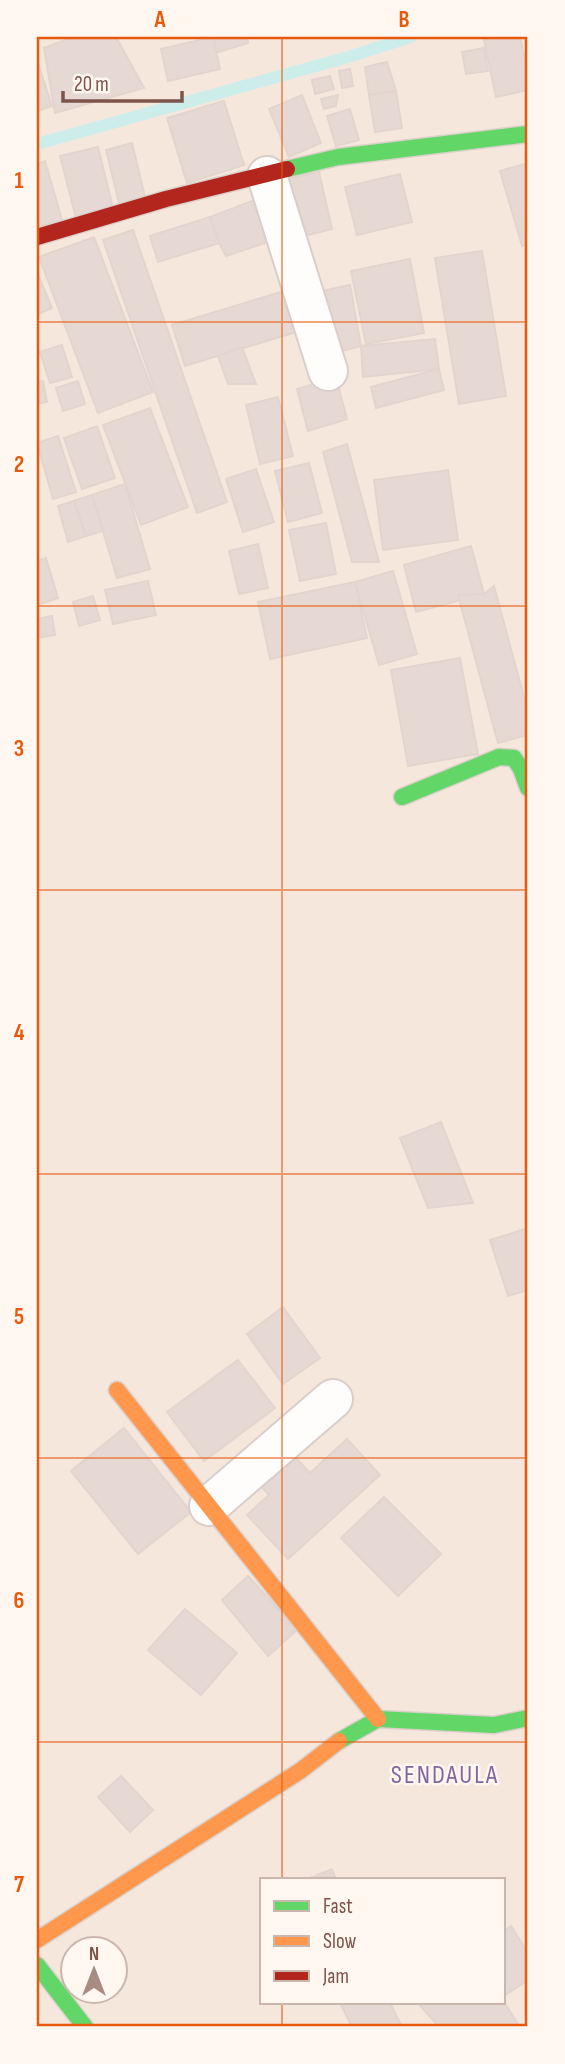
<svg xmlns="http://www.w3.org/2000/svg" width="565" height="2064" font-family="'Sofia Sans Condensed',sans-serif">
  <rect width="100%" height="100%" fill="#f9f3ed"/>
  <path fill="#f6e7dd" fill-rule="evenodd" d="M37 37H528V2027H37ZM262 1880H504V2003H262ZM74 1948H116V1990H74Z"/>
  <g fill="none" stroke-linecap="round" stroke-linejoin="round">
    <polyline stroke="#cdedeb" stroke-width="12" points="37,144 348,57 411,37"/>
  </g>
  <g fill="#e6d9d4" stroke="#e3d5ce" stroke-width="2">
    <polygon points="73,37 116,37 144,88 55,113 44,48"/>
    <polygon points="210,37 247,37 248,43 215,53"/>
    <polygon points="213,37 220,69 168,81 161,49"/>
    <polygon points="498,37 520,37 528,75 528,90 496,97 484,40"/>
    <polygon points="484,48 488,71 466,74 462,52"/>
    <polygon points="37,60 52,106 37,111"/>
    <polygon points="387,62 396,91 369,95 365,67"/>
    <polygon points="350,69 353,86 342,88 339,71"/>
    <polygon points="330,76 334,89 315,94 312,80"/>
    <polygon points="396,91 402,128 375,132 369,95"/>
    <polygon points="302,95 321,143 289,157 269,109"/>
    <polygon points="338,95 336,106 324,109 321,99"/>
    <polygon points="224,101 244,165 187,183 167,118"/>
    <polygon points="350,109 359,140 336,146 327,116"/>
    <polygon points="132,143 146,201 120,207 106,150"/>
    <polygon points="98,147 113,208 76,218 60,156"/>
    <polygon points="45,161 62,220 37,227 37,164"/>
    <polygon points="528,163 528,244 522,246 500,171"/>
    <polygon points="319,172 332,229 300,237 287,179"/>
    <polygon points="400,174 412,222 357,235 345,187"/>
    <polygon points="257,199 271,241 226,256 219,243 210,217"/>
    <polygon points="210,217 219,243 158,262 150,236"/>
    <polygon points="133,230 227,502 197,513 103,240"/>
    <polygon points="94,237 153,392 98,413 39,257"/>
    <polygon points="482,251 506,396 459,404 435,258"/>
    <polygon points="410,259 424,333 366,344 351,271"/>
    <polygon points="37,272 52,308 37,315"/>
    <polygon points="350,285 361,346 334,353 322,291"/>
    <polygon points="294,288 306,329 185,366 172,325"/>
    <polygon points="435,339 439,369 363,377 361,346"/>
    <polygon points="62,345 72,377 50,383 40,352"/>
    <polygon points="242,347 256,384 228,384 218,356"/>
    <polygon points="439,369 444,390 376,408 371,387"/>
    <polygon points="336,378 347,419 308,431 297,389"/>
    <polygon points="43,381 47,402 37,404 37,382"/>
    <polygon points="78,381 85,404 63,411 56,388"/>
    <polygon points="278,397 293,456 260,464 246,405"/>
    <polygon points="150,408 188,507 141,525 103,425"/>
    <polygon points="97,426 115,478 82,489 64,438"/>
    <polygon points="58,436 76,492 53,499 37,443"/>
    <polygon points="347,444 379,562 352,562 323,452"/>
    <polygon points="309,463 322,513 288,522 275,471"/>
    <polygon points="256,469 274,522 243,532 226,479"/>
    <polygon points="448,470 458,540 383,550 374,480"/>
    <polygon points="125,484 150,569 117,578 92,495"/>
    <polygon points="92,495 103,531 86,536 74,501"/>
    <polygon points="74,501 86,536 68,542 58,506"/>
    <polygon points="326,523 336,574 300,581 289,530"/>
    <polygon points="258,544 268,588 239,594 229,551"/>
    <polygon points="471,546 484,594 416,612 404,565"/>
    <polygon points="46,558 58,598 37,605 37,561"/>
    <polygon points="393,571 417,654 379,665 355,582"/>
    <polygon points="148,581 156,615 113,624 105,590"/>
    <polygon points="355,582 367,638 270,659 258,602"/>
    <polygon points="494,586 528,712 528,735 498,743 458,595 484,594"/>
    <polygon points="93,596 100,620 79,626 73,602"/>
    <polygon points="52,616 55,635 37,638 37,619"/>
    <polygon points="460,658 478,754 408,766 391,670"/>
    <polygon points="441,1122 473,1203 428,1208 400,1138"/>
    <polygon points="528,1228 528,1290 508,1296 490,1240"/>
    <polygon points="283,1307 320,1358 283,1384 247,1334"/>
    <polygon points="238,1360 275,1408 204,1461 167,1412"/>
    <polygon points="124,1428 191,1512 138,1554 71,1471"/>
    <polygon points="347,1439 380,1475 288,1559 247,1515 269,1495 261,1486 294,1456 310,1473"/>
    <polygon points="384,1497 441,1554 398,1596 341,1538"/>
    <polygon points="248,1576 297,1630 268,1656 222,1600"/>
    <polygon points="185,1609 237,1653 201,1695 148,1650"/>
    <polygon points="121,1776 153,1810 130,1832 98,1797"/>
    <polygon points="332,1869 336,1880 305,1880"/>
    <polygon points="511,1926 528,1953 528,1980 504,1996 504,1931"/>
    <polygon points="504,2002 518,2024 515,2027 439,2027 418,2003"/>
    <polygon points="340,2003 390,2003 402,2027 352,2027"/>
  </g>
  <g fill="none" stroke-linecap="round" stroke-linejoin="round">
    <g stroke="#d8ceca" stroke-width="42">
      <g id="street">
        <polyline points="267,176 328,371"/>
        <polyline points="209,1506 333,1399"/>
      </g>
    </g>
    <g stroke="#dad0ca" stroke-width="19">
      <g id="fast">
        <polyline points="287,169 338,157 528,134"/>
        <polyline points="402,797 499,757 514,758 521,769 528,788"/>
        <polyline points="339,1741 378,1719 494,1725 528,1718"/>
        <polyline points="37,1965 85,2027"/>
      </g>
    </g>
    <g stroke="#dad0ca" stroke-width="19">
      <g id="slow">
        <polyline points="117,1390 378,1719"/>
        <polyline points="37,1940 300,1771 339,1741"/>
      </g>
    </g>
    <g stroke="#dad0ca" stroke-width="19">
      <polyline id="jam" points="37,237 166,199 287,169"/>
    </g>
    <use href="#street" stroke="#fefdfc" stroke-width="38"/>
    <use href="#fast" stroke="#63d668" stroke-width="16"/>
    <use href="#slow" stroke="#ff974d" stroke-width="16"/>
    <use href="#jam" stroke="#b3261e" stroke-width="16"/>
  </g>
  <path fill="none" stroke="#e8590c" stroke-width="2" stroke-opacity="0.55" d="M282 37V1880M37 322H528M37 606H528M37 890H528M37 1174H528M37 1458H528M37 1742H528M282 2003V2027"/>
  <g text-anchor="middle" stroke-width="5" stroke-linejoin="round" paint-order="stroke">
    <g font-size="26" letter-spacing="2" fill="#83659f" stroke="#fff7f0">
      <text x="445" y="1783">SENDAULA</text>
    </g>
  </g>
  <rect width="565" height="2064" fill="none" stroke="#fff7f0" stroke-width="77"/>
  <rect x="260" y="1878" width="245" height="126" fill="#fff7f0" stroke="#cbb6ad" stroke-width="2"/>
  <rect x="274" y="1901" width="35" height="10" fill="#63d668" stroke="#cbb6ad" stroke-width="2"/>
  <text x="323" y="1913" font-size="21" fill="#7c5449">Fast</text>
  <rect x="274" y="1936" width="35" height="10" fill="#ff974d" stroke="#cbb6ad" stroke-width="2"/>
  <text x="323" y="1948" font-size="21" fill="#7c5449">Slow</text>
  <rect x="274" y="1971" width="35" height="10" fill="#b3261e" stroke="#cbb6ad" stroke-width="2"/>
  <text x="323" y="1983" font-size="21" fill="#7c5449">Jam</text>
  <g transform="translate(94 1970)"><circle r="33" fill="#fff7f0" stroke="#cbb6ad" stroke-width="2"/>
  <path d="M0-5L12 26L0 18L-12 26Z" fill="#a88c82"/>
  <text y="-10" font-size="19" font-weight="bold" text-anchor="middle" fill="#7c5449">N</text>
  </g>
  <path d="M63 91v10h119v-10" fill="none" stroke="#7c5449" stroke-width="3.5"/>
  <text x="74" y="91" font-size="21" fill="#7c5449" stroke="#fff7f0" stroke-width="5" paint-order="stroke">20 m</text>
  <rect x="38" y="38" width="488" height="1987" fill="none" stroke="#e8590c" stroke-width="2.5"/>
  <g font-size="23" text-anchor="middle" font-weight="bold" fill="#e8590c">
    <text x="160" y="27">A</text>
    <text x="404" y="27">B</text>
    <text x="19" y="188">1</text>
    <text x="19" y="472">2</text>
    <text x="19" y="756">3</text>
    <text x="19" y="1040">4</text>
    <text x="19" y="1324">5</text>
    <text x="19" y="1608">6</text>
    <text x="19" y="1892">7</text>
  </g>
</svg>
